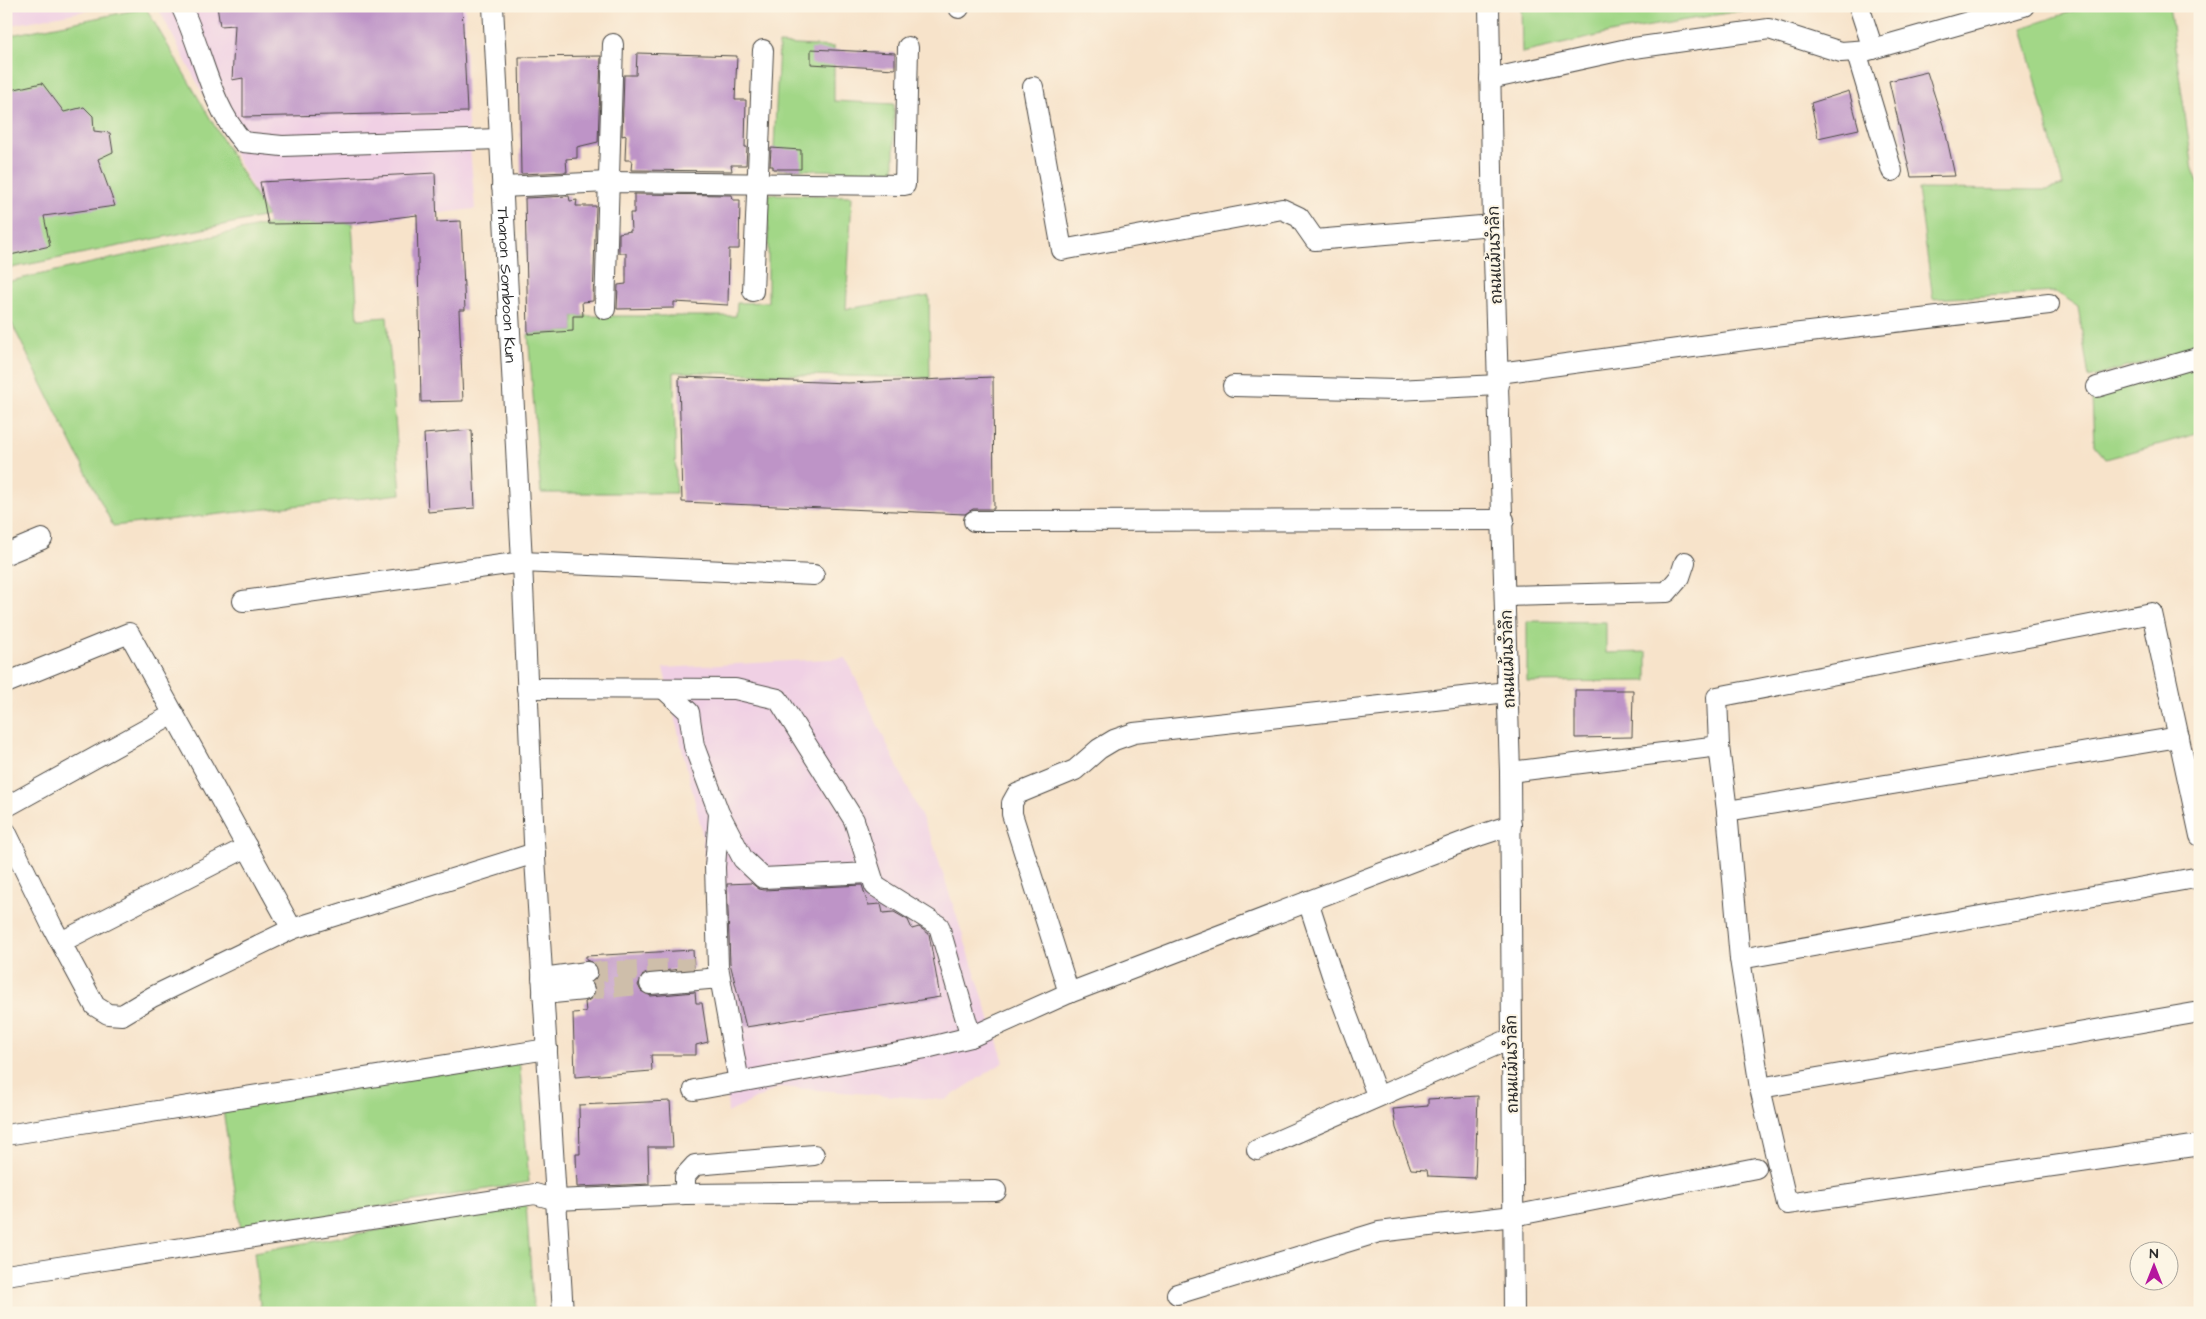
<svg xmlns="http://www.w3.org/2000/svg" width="2206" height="1319" font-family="'Architects Daughter','Playpen Sans Thai',sans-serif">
  <rect width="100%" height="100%" fill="#fcf5e5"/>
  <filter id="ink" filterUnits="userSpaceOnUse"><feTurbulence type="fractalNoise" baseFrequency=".02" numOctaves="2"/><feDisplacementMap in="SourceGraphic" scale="10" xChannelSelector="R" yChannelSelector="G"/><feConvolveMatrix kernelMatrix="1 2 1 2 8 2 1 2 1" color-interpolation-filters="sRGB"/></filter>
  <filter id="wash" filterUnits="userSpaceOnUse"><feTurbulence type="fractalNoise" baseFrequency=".0096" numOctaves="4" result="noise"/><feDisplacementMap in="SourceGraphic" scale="20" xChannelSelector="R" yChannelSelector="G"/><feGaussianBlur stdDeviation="1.12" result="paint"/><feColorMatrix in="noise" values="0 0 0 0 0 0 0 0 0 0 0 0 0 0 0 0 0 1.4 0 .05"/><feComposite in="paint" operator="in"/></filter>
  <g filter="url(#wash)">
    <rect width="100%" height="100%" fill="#f7e3ca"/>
    <g fill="#f0d0e4">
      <polygon points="6,6 111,6 6,26"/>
      <polygon points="157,6 465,6 467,112 475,209 352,223 268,224 267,216"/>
      <polygon points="846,658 931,837 1004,1062 945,1100 779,1087 728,1113 720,978 701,827 663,668"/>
    </g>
    <g fill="#a2d787" stroke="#668159">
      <polygon points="1521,6 1763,6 1763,7 1615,32 1522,53"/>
      <polygon points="2088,6 2169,6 2193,169 2200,187 2200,346 2089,378 2078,306 2056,292 1933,299 1918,189 2048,190 2063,185 2022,28"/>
      <polygon points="146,8 267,216 6,269 6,36"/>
      <polygon points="779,44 834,47 834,101 894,104 894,172 773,169"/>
      <polygon points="768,194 852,196 846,309 929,296 930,378 674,372 676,493 541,493 528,334 573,331 573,316 736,316 737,303 768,302"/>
      <polygon points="352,223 358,319 387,317 401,494 113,526 6,312 6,282 268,224"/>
      <polygon points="2200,365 2200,433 2106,459 2094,445 2092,397"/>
      <polygon points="1527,621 1606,622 1606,653 1647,652 1647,681 1527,682"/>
      <polygon points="519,1057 529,1182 241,1230 223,1110"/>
      <polygon points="526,1204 534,1313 261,1313 254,1252"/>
    </g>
    <g id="blocks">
      <g fill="#be94c7">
        <polygon points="217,6 462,6 467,112 243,117 243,78 232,80 235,25 220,26"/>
        <polygon points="811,49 895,53 895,69 811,64"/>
        <polygon points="637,53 737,56 735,100 746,100 745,147 747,147 746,165 731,165 732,171 631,170 632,160 625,160 626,135 622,136 624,75 636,75"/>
        <polygon points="601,56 598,142 577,147 577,158 566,159 567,172 521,174 519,57"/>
        <polygon points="1927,72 1944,125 1955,176 1911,177 1889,81"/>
        <polygon points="42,83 64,112 84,107 93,116 94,131 110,133 113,152 98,159 115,206 44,216 50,246 6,256 6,91"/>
        <polygon points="1849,91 1859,129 1818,138 1811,103"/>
        <polygon points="771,148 801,150 801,169 773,169 773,166 770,166"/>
        <polygon points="435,173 437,222 461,221 465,310 459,310 463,401 421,402 417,215 352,223 268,224 260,182"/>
        <polygon points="634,194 732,195 733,200 740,200 739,249 729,249 728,305 674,302 674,308 617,309 618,285 626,284 626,253 619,253 619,233 631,231 630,213 634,213"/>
        <polygon points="569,196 570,201 577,200 576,206 596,206 593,301 582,302 583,316 573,316 573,331 528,334 525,198"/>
        <polygon points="679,377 848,383 993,377 994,509 973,509 965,514 682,502"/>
        <polygon points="472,430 475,508 428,512 424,434"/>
        <polygon points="1575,690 1633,690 1632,737 1575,738"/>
        <polygon points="751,883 759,889 764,890 862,885 868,905 881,904 883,913 894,912 908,920 912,929 919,927 929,934 940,997 746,1027 730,963 727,884"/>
        <polygon points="693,950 694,968 649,972 643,975 638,985 641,991 651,996 695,992 696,1003 702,1003 708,1042 696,1045 696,1055 651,1055 652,1071 575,1077 573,1013 586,1012 585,1002 591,999 595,994 596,988 593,982 598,977 599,971 596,964 586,960 586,956"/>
        <polygon points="1478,1096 1475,1178 1428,1176 1427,1170 1411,1169 1396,1128 1393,1109 1428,1106 1428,1099"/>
        <polygon points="670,1101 673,1147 648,1147 649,1184 577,1187 576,1154 580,1154 579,1105"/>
      </g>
    </g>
  </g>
  <g filter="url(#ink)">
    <use href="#blocks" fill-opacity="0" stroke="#4a4743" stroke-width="1"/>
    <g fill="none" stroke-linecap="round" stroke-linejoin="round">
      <g stroke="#cebeaa" stroke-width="20" stroke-dasharray="20 10" stroke-linecap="butt">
        <polyline points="587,972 694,968"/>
        <polyline points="584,990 650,984"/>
      </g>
      <g stroke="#4a4743" stroke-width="22">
        <g id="minor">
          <path d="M181 6C203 51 209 103 243 142L282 146 499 139"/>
          <path id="s1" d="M493 6 522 562 534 842 563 1313"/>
          <polyline points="1489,6 1493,225 1510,772 1514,1313"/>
          <polyline points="1859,6 1873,49"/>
          <polyline points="959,8 959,6"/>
          <polyline points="1856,51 1892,171"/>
          <polyline points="1490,79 1627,49 1769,29 1841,52 1869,50 2024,6"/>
          <polyline points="1033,87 1062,250 1282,209 1299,217 1315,240 1493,225"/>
          <polyline points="502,187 608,182 905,185 908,47"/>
          <polyline points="753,291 763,50"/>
          <polyline points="605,309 613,44"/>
          <polyline points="1499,373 1775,336 2049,304"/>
          <polyline points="1233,386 1396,390 1499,385"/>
          <polyline points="2097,387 2200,357"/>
          <polyline points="974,521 1504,520"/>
          <polyline points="6,554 42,539"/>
          <polyline points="1505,596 1667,592 1680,577 1685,562"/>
          <polyline points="243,601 522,562 814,575"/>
          <polyline points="6,683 129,633 292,929"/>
          <polyline points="527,688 735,689 778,699 854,820 875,886 939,926 971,1037"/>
          <polyline points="664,689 689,712 694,746 719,813 743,859 763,878 870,873"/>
          <polyline points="1510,772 1719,746"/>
          <polyline points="6,807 174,714"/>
          <polyline points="1727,811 2179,737"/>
          <polyline points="719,814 715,867 718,966 739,1082"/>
          <polyline points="6,832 52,926 95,1006 108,1014 122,1015 152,997 292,929 535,853"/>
          <polyline points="2200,836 2152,613 1717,697 1719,746 1727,811 1740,959 1760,1088 1787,1204 2200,1145"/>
          <polyline points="1308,901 1332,975 1377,1095"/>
          <polyline points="61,942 247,847"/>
          <polyline points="1740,959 2200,877"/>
          <polyline points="542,978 587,972"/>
          <polyline points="650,984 720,978"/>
          <polyline points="1069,993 1012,814 1012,803 1017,794 1075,770 1099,749 1114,740 1134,733 1508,692"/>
          <polyline points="543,994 584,990"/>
          <polyline points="1760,1088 2200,1012"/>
          <polyline points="694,1090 926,1048 971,1037 1069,993 1481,835 1511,825"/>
          <polyline points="6,1135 547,1049"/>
          <polyline points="1257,1150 1510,1039"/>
          <polyline points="685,1194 685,1176 695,1165 814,1155"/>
          <polyline points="6,1275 535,1194 557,1200 685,1194 996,1191"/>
          <polyline points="1177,1294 1379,1232 1513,1216 1756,1168"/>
        </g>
      </g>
      <use href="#minor" stroke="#fff" stroke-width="20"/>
    </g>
  </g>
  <g text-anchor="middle" stroke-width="4" stroke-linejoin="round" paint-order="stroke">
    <g font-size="16" fill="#2b2b2b" stroke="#fcf5e5">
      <text transform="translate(1494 255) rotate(-92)" y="6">ถนนแม้นรำลึก</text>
      <text dy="6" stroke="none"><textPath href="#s1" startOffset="279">Thanon Somboon Kun</textPath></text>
      <text transform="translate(1507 659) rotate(-92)" y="6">ถนนแม้นรำลึก</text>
      <text transform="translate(1511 1064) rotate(-91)" y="6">ถนนแม้นรำลึก</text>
    </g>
  </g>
  <rect width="2206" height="1319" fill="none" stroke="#fcf5e5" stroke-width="25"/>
  <g transform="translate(2154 1266)"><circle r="24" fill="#fcf5e5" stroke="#a8a49b"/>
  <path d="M0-4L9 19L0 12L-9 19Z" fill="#b5179e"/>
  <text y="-8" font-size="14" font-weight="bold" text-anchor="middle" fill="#2b2b2b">N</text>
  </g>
</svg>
